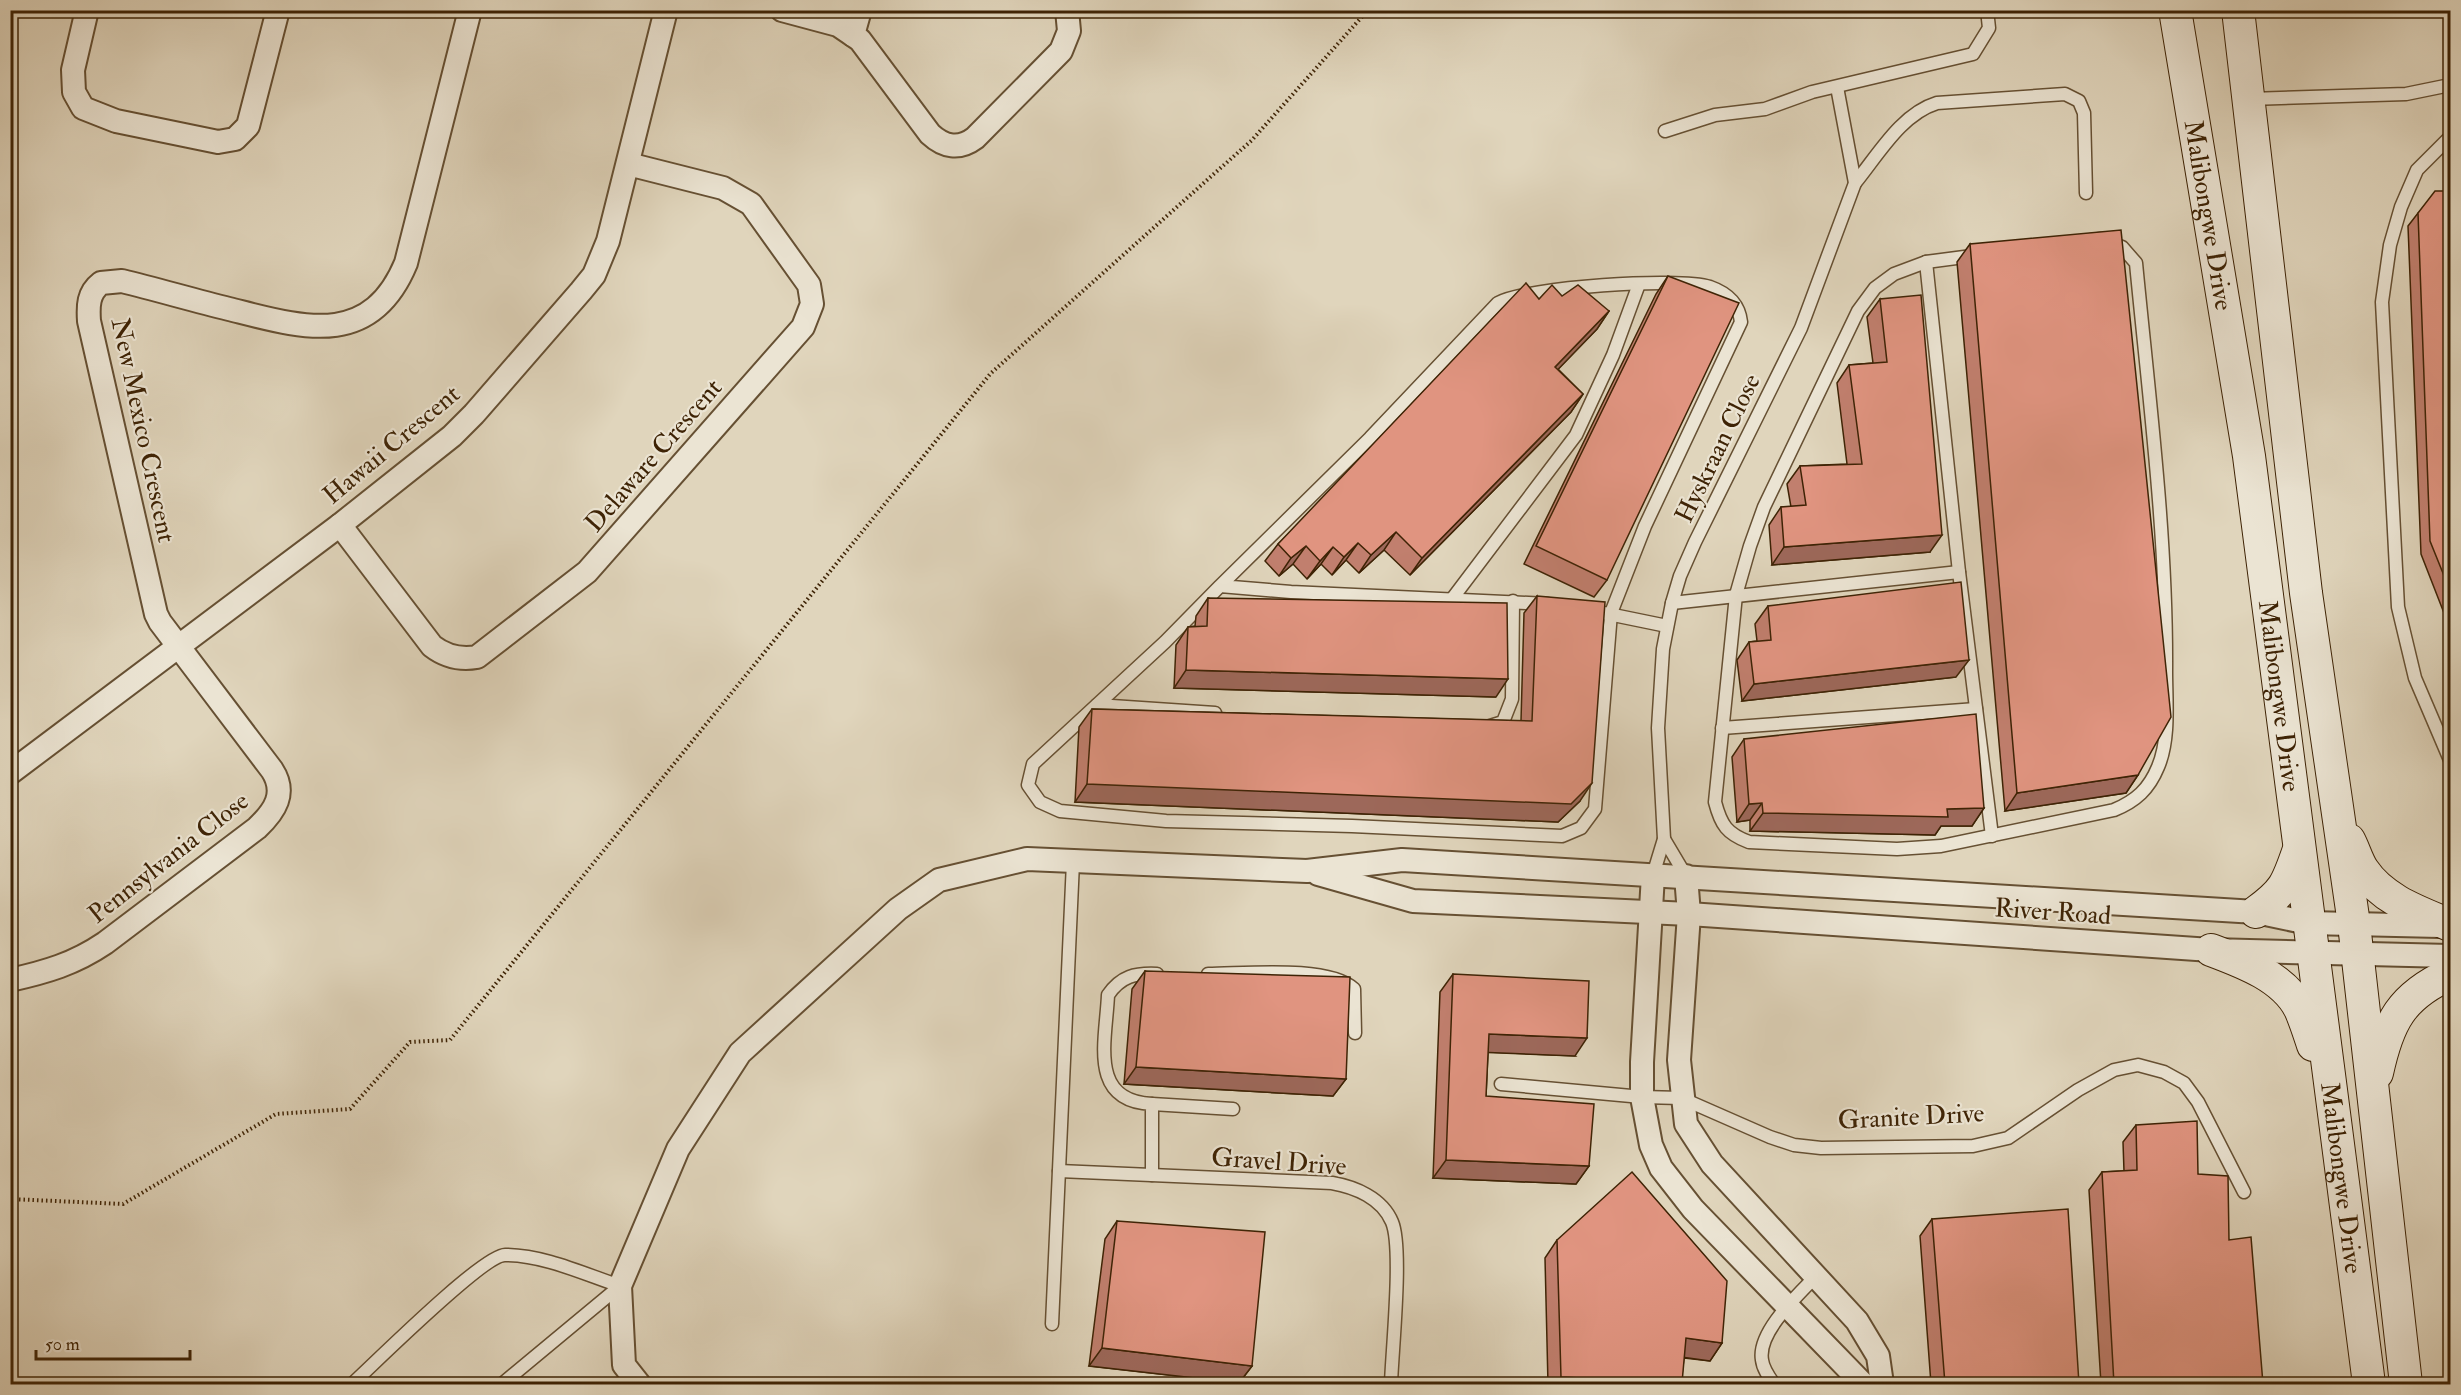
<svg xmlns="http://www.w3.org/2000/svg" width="2461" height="1395" font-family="'IM FELL Double Pica',serif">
  <rect width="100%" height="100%" fill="#e0d5bc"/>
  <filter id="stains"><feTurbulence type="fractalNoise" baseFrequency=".00333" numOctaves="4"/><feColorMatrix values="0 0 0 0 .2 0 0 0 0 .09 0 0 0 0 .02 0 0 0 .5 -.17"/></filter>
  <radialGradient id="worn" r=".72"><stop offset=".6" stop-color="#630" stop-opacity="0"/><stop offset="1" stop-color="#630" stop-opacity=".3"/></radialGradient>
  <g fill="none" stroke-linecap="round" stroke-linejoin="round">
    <g stroke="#665033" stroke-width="15">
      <g id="lane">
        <polyline points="2250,99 2406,94 2450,85"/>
        <polyline points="1665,131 1715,115 1765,109 1812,92 1973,54 1989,28 1987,10"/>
        <polyline points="2450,137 2417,170 2401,207 2390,245 2382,302 2398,607 2415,678 2450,760"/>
        <path d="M1855 183C1878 155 1901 114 1937 103L2065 94 2079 101 2084 113 2086 193"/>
        <path d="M2101 239 2122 247 2136 263C2149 398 2167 535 2166 672 2166 701 2170 739 2158 767 2149 789 2136 801 2114 810L1941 846 1897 849 1749 842C1727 834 1721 825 1715 802L1736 595 1750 546 1764 507 1858 311 1875 288 1894 274 1926 262Z"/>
        <polyline points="1926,262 1959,572 1992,836"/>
        <path d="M1220 586 1370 438 1498 303C1527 287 1678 277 1710 287 1727 293 1739 304 1741 322L1645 526 1611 613 1595 809 1581 828 1562 836 1352 826 1166 821 1060 811 1040 802 1028 785 1033 764 1165 642 1220 586 1291 592 1548 604"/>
        <polyline points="1452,599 1576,435 1613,355 1639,284"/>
        <polyline points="1672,603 1959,572"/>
        <polyline points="1589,610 1667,626"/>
        <polyline points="1097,705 1215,713"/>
        <polyline points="1490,726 1503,722 1512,699 1513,601"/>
        <polyline points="1722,728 1976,709"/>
        <polyline points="1664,839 1686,876"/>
        <polyline points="1653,875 1664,839 1658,728 1663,649 1672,603 1680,576 1695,542 1801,328 1855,183 1837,87"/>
        <path d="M1208 974C1244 974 1328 965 1354 989L1355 1033"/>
        <polyline points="1501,1084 1642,1097 1681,1098 1770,1137 1794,1145 1821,1148 1973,1146 2008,1138 2078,1090 2114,1070 2138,1065 2164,1072 2184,1083 2198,1102 2244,1192"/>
        <polyline points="1152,1104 1233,1109"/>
        <path d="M1059 1171 1332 1183C1355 1187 1382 1198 1392 1222 1403 1248 1392 1351 1391 1384"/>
        <path d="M1152 1175V1104C1088 1101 1106 1041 1108 995 1121 976 1135 973 1157 974"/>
        <polyline points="1052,1324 1073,862"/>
        <path d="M352 1384C375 1363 483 1255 505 1255 544 1255 584 1274 620 1286"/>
        <polyline points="502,1384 620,1286"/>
        <path d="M1774 1384C1769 1377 1763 1369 1762 1360 1757 1332 1799 1294 1816 1276"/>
      </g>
    </g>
    <g stroke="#665033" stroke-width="26">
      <g id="street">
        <polyline points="87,10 73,70 74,92 83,108 116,121 218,142 235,139 248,126 278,10"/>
        <path d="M782 10 838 25 860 40 930 134C944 147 959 150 975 138L1061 51 1069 31 1067 10"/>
        <polyline points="853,35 860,10"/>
        <path d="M340 525 432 646C445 656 460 660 477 657L587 572 803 327 812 304 809 285 751 204 723 188 628 164"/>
        <polyline points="10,773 340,525 452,436 474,414 581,291 594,275 608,241 666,10"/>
        <polyline points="1318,874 1413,901 1689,914 2211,950 2450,956"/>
        <polyline points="1653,875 1642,1062 1642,1097 1651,1145 1661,1168 1693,1209 1863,1384"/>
        <polyline points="1686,876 1689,914 1679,1060 1686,1124 1712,1164 1857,1321 1878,1356 1882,1384"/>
        <path d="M10 980C46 972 74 964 105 943L257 828C275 811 287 793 272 770L160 622 156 614 89 321C88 306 88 293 101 283L122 281C158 290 193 300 229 309 301 327 370 350 406 263L470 10"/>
        <polyline points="639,1384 624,1365 620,1286 678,1149 740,1053 898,909 939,880 1027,859 1307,871 1402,860 2256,912 2308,923 2440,926"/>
      </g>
    </g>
    <g stroke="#3e2305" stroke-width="34">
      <g id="secondary">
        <path id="s1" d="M2175 10 2249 456 2369 1384"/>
        <polyline points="2238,10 2306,593 2354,924 2406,1384"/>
        <path d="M2349 840C2354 849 2357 861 2363 870 2383 900 2419 912 2450 925"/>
        <path d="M2256 912C2284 892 2287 884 2298 852"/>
        <path d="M2211 950C2243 962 2284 977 2300 1009 2305 1020 2309 1033 2313 1045"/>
        <path d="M2377 1073C2388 1022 2401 996 2450 974"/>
      </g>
    </g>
    <polyline stroke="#3e2305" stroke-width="4" stroke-dasharray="1.5 3" stroke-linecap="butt" points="10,1199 123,1204 276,1114 350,1109 410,1042 450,1040 991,373 1252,140 1368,10"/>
    <use href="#lane" stroke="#ebe4d3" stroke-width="12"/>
    <use href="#street" stroke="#ebe4d3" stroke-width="22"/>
    <use href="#secondary" stroke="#ebe4d3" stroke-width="32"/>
  </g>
  <g fill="#c17f6e" stroke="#3e2305" stroke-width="1.5">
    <polygon points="2451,191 2451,631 2421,554 2408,226 2418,213"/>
    <polygon points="1970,244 2138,775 2126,793 2005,811 1957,262"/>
    <polygon points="1668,276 1607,580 1594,597 1524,564 1656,294"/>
    <polygon points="1562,296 1609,311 1597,329 1558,369 1583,394 1571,412 1410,575 1384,550 1359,573 1346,560 1332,575 1321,564 1307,579 1293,564 1279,576 1265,561 1278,544 1539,299"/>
    <polygon points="1880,299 1930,552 1772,565 1769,525 1781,507 1791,507 1787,484 1800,466 1847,464 1837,383 1849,365 1873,363 1867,317"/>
    <polygon points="1537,596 1580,801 1558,822 1075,802 1079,727 1092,709 1521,721 1524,613"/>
    <polygon points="1208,598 1496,697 1174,688 1176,645 1188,627 1195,626 1196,616"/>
    <polygon points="1768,606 1956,677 1742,701 1737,660 1749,642 1757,641 1755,624"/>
    <polygon points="1744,739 1984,808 1972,826 1941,826 1935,835 1750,831 1750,820 1737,822 1732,757"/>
    <polygon points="1145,971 1346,1079 1333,1096 1124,1084 1132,989"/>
    <polygon points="1453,974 1575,1056 1488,1052 1486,1096 1589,1166 1576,1184 1433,1178 1440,992"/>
    <polygon points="2136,1125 2198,1174 2229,1240 2263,1384 2101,1384 2089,1190 2102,1172 2124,1171 2123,1142"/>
    <polygon points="1932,1219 2079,1384 1931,1384 1920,1236"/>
    <polygon points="1117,1221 1252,1366 1239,1383 1089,1366 1105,1239"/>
    <polygon points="1557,1240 1722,1343 1710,1361 1684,1358 1681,1384 1548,1384 1545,1258"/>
  </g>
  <g fill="#9d685a" stroke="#3e2305" stroke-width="1.5">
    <polygon points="1609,311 1597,329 1543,385 1555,367"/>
    <polygon points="1583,394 1571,412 1410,575 1422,558"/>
    <polygon points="1396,532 1384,550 1359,573 1371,555"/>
    <polygon points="1942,535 1930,552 1772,565 1784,547"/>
    <polygon points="1358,543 1346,560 1332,575 1344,557"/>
    <polygon points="1306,546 1293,564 1279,576 1291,558"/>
    <polygon points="1333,547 1321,564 1307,579 1320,561"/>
    <polygon points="1969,660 1956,677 1742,701 1754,684"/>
    <polygon points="1186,670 1508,679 1496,697 1174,688"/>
    <polygon points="2138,775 2126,793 2005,811 2017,793"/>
    <polygon points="1592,783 1580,801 1558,822 1075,802 1087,784"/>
    <polygon points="1762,803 1750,820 1737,822 1749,804"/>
    <polygon points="1984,808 1972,826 1941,826 1935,835 1750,831 1763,813"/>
    <polygon points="1489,1034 1587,1038 1575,1056 1476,1052"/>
    <polygon points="1136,1067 1346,1079 1333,1096 1124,1084"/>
    <polygon points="1446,1160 1589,1166 1576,1184 1433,1178"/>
    <polygon points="1686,1338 1722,1343 1710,1361 1674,1356"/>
    <polygon points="1102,1348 1252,1366 1239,1383 1089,1366"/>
    <polygon points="1561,1377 1682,1383 1681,1384 1555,1384"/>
  </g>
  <g fill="#e09480" stroke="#3e2305" stroke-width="1.5">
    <polygon points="2435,191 2451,191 2451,593 2430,541 2418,213"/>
    <polygon points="2121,230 2171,717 2138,775 2017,793 1970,244"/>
    <polygon points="1668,276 1739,303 1607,580 1536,546"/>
    <polygon points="1526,283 1539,299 1552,285 1562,296 1578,285 1609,311 1555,367 1583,394 1422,558 1396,532 1371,555 1358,543 1344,557 1333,547 1320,561 1306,546 1291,558 1278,544"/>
    <polygon points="1921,295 1942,535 1784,547 1781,507 1806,505 1800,466 1862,464 1849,365 1887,362 1880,299"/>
    <polygon points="1961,582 1969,660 1754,684 1749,642 1771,640 1768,606"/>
    <polygon points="1537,596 1605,602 1592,783 1571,804 1087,784 1092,709 1532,721"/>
    <polygon points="1208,598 1507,603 1508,679 1186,670 1188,627 1207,626"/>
    <polygon points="1976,714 1984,808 1947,809 1948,817 1763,813 1762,803 1749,804 1744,739"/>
    <polygon points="1145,971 1350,977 1346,1079 1136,1067"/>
    <polygon points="1453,974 1589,981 1587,1038 1489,1034 1486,1096 1594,1104 1589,1166 1446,1160"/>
    <polygon points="2197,1121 2198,1174 2228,1176 2229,1240 2251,1237 2263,1384 2114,1384 2102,1172 2137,1170 2136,1125"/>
    <polygon points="1632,1172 1727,1281 1722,1343 1686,1338 1682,1383 1561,1377 1557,1240"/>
    <polygon points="2068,1209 2079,1384 1945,1384 1932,1219"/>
    <polygon points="1117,1221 1265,1232 1252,1366 1102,1348"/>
  </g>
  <g text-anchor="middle" stroke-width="4.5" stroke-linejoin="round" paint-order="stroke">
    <g font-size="26" fill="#3e2305" stroke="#ebe4d3">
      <text dy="9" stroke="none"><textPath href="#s1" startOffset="208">Malibongwe Drive</textPath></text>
      <text transform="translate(144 430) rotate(78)" y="9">New Mexico Crescent</text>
      <text transform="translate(391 444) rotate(-40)" y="9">Hawaii Crescent</text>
      <text transform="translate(1717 448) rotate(-64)" y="9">Hyskraan Close</text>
      <text transform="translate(653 455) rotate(-49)" y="9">Delaware Crescent</text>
      <text dy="9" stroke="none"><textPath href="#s1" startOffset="694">Malibongwe Drive</textPath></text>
      <text transform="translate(168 857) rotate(-38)" y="9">Pennsylvania Close</text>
      <text transform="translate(2053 911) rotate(4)" y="9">River Road</text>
      <text transform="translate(1911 1116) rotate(-3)" y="9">Granite Drive</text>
      <text transform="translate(1279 1161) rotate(4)" y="9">Gravel Drive</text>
      <text dy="9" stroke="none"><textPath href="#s1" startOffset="1180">Malibongwe Drive</textPath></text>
    </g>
  </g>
  <rect width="2461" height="1395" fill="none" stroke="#e0d5bc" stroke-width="36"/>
  <rect x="12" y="12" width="2437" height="1371" fill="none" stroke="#3e2305" stroke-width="3"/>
  <rect x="18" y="18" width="2425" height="1359" fill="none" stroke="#3e2305" stroke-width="1.5"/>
  <path d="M36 1350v9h154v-9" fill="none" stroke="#3e2305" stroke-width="3"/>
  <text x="45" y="1350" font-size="18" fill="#3e2305" stroke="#ebe4d3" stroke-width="4.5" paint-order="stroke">50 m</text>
  <rect width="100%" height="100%" filter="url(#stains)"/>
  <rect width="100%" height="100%" fill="url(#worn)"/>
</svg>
